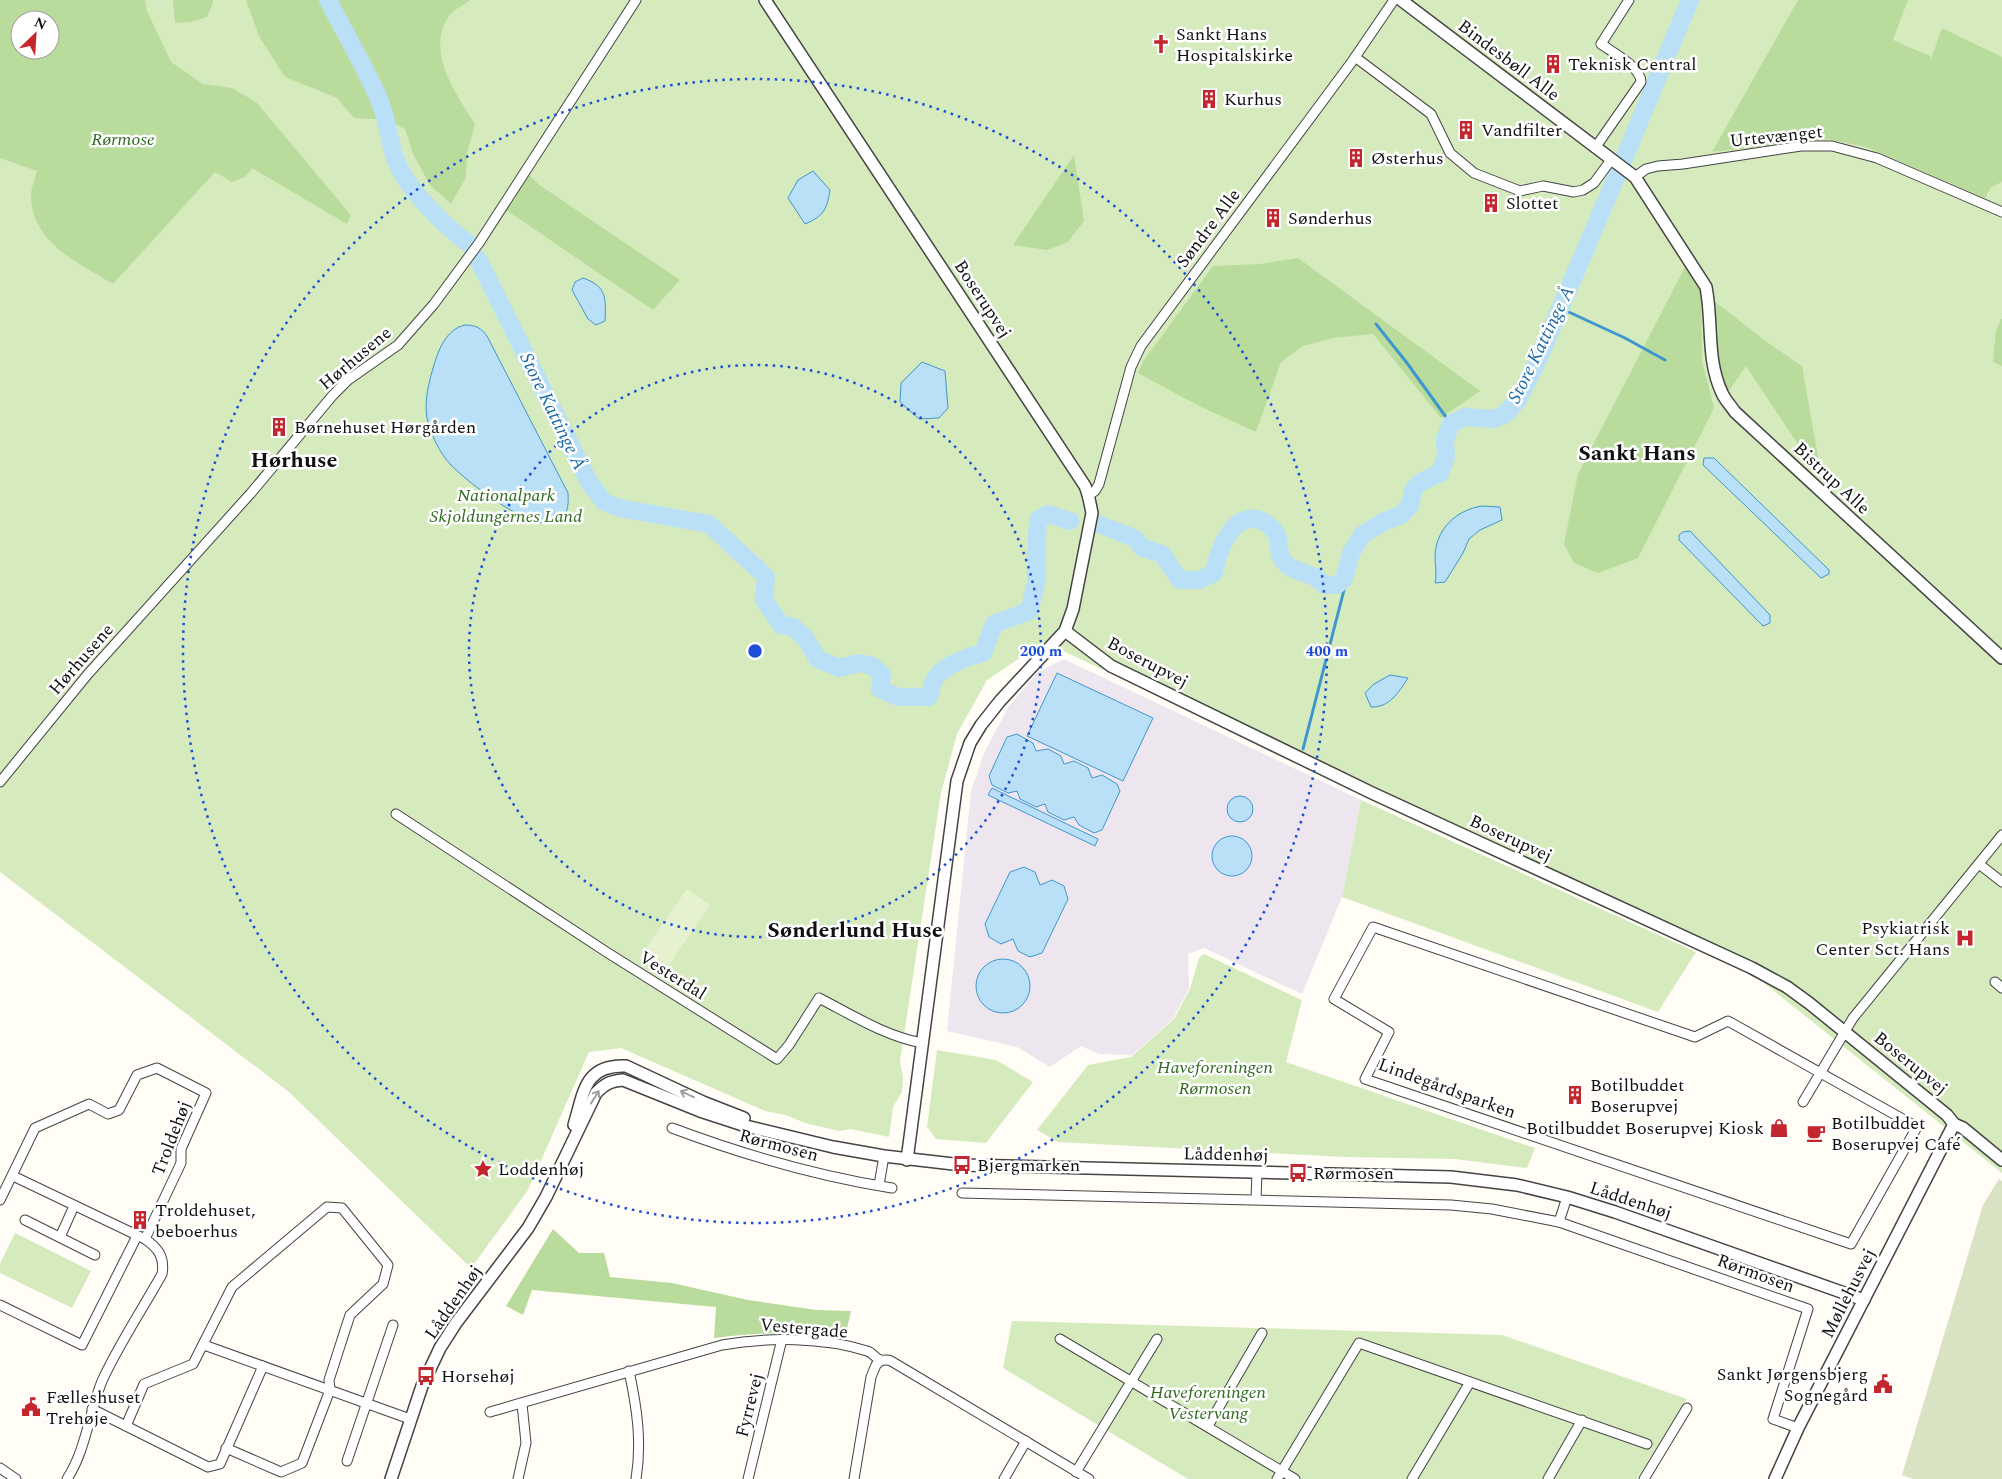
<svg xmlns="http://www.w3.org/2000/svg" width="2002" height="1479" font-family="Spectral,serif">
  <rect width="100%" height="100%" fill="#fffdf5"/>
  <polygon fill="#eee6ef" points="1064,659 1361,800 1342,897 1302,994 1204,948 1188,954 1189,988 1173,1019 1132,1055 1099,1054 1081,1046 1050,1067 1017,1047 947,1031 971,791 985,751 1009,706 1038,672"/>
  <g fill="#d5ebbd" fill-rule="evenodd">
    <path d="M0 0H2002V1173L1759 979 1044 642 987 680 957 734 941 793 900 1061 903 1077 902 1092 893 1107 889 1137 851 1129 839 1131 805 1123 786 1115 765 1111 621 1048 589 1052 528 1190 471 1268 289 1092 0 872ZM20 20H50V50H20Z"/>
    <polygon points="1361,800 1696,952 1658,1012 1342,897"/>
    <polygon points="1204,954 1302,1000 1286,1062 1535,1148 1527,1168 1455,1159 1345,1157 1058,1142 1037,1130 1088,1065 1131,1057 1174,1019 1190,989 1199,958"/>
    <polygon points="937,1050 996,1060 1033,1082 986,1143 936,1139 927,1127"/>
    <polygon points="15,1233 91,1271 72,1308 0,1273 0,1264"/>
    <polygon points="1012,1321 1502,1335 1687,1399 1637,1479 1188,1479 1003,1368"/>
  </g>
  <g fill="#b9dc9c" fill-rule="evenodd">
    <path d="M0 0H145L147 11 171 62 203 84 232 88 256 102 351 215 347 224 252 168 245 177 232 182 215 172 113 284C77 262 30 242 31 193 32 186 35 178 37 171L0 158ZM20 20H50V50H20Z"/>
    <polygon points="173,0 213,0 213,3 207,17 191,22 175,23"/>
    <path d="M246 0H470C464 5 453 10 449 16 425 51 456 94 475 124L467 153 466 177 451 204 430 185 414 156 405 129 387 120 354 118 337 98 285 77 260 38Z"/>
    <polygon points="1798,0 1908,0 1893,40 1930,56 1931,59 1942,28 2002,57 2002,182 1991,187 1985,198 1866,147 1828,139 1712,152"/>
    <polygon points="1074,155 1084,221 1068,242 1047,250 1013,245"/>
    <polygon points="528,174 538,184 680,280 653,310 506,210"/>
    <polygon points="1298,258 1480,391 1441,418 1373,334 1333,338 1303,346 1281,362 1256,432 1199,406 1138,373 1144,360 1213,266 1261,264"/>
    <polygon points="1685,267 1701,289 1702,361 1714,408 1638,558 1598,573 1574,563 1564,544 1578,474"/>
    <polygon points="1714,301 1767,342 1802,366 1818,457 1811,464 1746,366 1728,392 1716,358"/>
    <polygon points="2001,319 2002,319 2002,366 1993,362 1996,330"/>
    <path d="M553 1229 579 1253H604L610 1277 672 1283 748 1300 816 1310 851 1311 845 1337C801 1330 757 1333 714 1338L716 1307 532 1290 523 1315 506 1306Z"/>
  </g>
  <polygon fill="#d9e3c4" points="1999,1179 2002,1181 2002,1479 1913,1479 1902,1475 1983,1205"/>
  <polygon fill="#e6f2cf" points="687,889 710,905 662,975 639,958"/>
  <g fill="#b9e0f7" stroke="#3f96cf">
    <path d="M813 171 830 190C827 209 824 216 805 224L788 198 798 180Z"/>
    <path d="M583 278C607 286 606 299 605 321L596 325 588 319 572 290 575 282Z"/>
    <path d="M465 325C476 325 481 328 487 336L568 493C574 568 469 484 451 465 440 454 430 433 427 418 424 401 429 381 434 365 439 348 447 329 465 325Z"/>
    <polygon points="922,362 945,371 948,408 939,418 919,419 900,402 901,383"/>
    <polygon points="1704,458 1714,458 1829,570 1829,574 1821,578 1703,465"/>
    <path d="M1482 506 1500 507 1502 520 1480 530 1469 539 1463 553 1445 582 1435 583C1437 574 1435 565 1435 556 1436 529 1456 510 1482 506Z"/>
    <polygon points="1690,531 1770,615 1770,623 1763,626 1679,540 1679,535 1683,532"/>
    <polygon points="1057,673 1153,718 1123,781 1027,736"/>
    <path d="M1390 675 1408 678C1399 692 1389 708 1371 707L1365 693 1374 684Z"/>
    <polygon points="1017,734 1033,743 1036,751 1048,749 1061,756 1064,764 1074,761 1088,768 1092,778 1102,775 1117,784 1120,791 1102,830 1094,833 1079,825 1074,817 1064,820 1048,812 1045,804 1036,807 1020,799 1017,791 1008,793 992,785 989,776 1007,737"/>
    <polygon points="992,788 1098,839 1095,846 988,795"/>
    <circle cx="1240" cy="809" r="13"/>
    <circle cx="1232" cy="856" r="20"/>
    <polygon points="1024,867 1035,872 1040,885 1052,880 1064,886 1068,899 1042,953 1030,957 1018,951 1013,939 1001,944 989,937 985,924 1010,872"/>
    <circle cx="1003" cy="986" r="27"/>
  </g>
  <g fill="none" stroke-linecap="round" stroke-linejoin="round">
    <g stroke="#3f96cf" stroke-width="3">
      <polyline points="1560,308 1625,338 1665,360"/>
      <polyline points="1376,324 1407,363 1451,424"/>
      <polyline points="1303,749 1344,590 1344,579"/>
    </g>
    <g stroke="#b9e0f7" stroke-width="18">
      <path d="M328 0C345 33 364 65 379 99 387 118 389 139 395 158 406 189 444 225 470 245"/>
      <path d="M478 259 589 482 604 502 619 508 709 524 766 577 764 600 781 625 793 627 805 638 818 659 839 668 859 663 873 666 882 675 880 689 898 697H929C931 691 932 682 936 677 947 664 966 657 983 653L994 624 1029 611 1036 583V554L1038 520 1048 514 1070 521"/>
      <path d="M1101 525 1134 538 1143 548 1162 554 1180 580H1199L1214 573C1218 551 1234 506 1264 522 1269 525 1274 529 1277 535 1281 542 1276 554 1285 563 1293 572 1307 572 1316 578 1319 580 1322 583 1325 585H1337L1344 579 1351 553 1362 535 1383 522 1401 515 1410 506 1413 490 1419 483 1440 473 1446 457 1445 439 1451 424 1465 417 1493 419 1504 415 1518 400 1538 360 1615 180 1690 0"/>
    </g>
    <g stroke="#444" stroke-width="11">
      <g id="minor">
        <polyline points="1355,57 1431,114 1450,153 1474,173 1520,191 1543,186 1574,192 1583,190 1594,183 1611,160"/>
        <path d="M1595 148 1641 82C1641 67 1612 52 1601 44L1629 0"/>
        <polyline points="1635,177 1646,169 1658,166 1683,164 1801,146 1832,146 1877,158 2002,212"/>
        <polyline points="1089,495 1095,491 1099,484 1131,367 1141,346 1351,63 1394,0"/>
        <polyline points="0,782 88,674 251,493 333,395 348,380 398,345 434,304 479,243 636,0"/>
        <path d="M396 814 608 953 777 1059 789 1045 819 998C852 1015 885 1036 922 1043"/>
        <polyline points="1979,864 2002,882"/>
        <polygon points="1373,927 1695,1037 1728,1021 1917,1127 1851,1244 1365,1079 1389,1032 1334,999"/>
        <polyline points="1995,982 2002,988"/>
        <polyline points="1803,1102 1853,1018 2002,835"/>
        <path d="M672 1128C744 1155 817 1176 892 1188"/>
        <path d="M13 1176 145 1239C158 1248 165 1257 162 1274 142 1310 119 1344 102 1381 89 1413 86 1450 67 1479"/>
        <polyline points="879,1185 884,1156"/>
        <polyline points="962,1193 1451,1205 1492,1209 1559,1222 1567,1197"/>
        <polyline points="1256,1199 1257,1172"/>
        <polyline points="0,1200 35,1128 89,1104 108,1114 119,1110 137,1075 157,1068 206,1093 181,1149 181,1163 145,1239"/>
        <polyline points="25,1220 95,1255"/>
        <polyline points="1559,1222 1808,1309 1773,1419 1798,1428"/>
        <polyline points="60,1237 74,1206"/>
        <polyline points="0,1305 82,1345 137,1236"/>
        <polyline points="1060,1339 1295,1479"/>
        <polyline points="204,1345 410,1419"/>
        <path d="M629 1371C637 1408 642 1442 636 1479"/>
        <polyline points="92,1409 208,1467 220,1464 263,1366"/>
        <path d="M490 1412 722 1345C768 1337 823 1337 867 1351 872 1352 875 1358 880 1360 882 1361 887 1359 891 1361L1089 1479"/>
        <polyline points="126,1426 144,1384 193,1364 232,1287 327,1207 342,1208 388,1265 383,1284 350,1315 329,1380 330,1390 302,1463 281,1472 226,1448"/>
        <polyline points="1208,1426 1262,1333"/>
        <polyline points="347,1461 393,1325"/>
        <polyline points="0,1468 16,1479"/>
        <polyline points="1076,1472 1157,1339"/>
        <polyline points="518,1479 526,1443 522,1404"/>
        <polyline points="748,1479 782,1339"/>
        <polyline points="854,1479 871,1377 876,1365 881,1360"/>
        <polyline points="1004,1479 1026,1441"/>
        <polyline points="1277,1479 1359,1343 1647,1444"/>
        <polyline points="1412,1479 1470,1382"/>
        <polyline points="1548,1479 1582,1420"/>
        <polyline points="1644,1479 1687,1408"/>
      </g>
    </g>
    <g stroke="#444" stroke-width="14">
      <g id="tertiary">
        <path d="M765 0 1085 486C1089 495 1090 504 1092 513L1073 609 1065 631 1000 701 981 725 970 743 957 781 907 1160"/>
        <path d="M1401 0 1635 177 1706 287C1713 322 1706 359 1722 393 1725 400 1731 406 1735 412L2002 658"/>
        <polyline points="1065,631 1111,666 1372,793 1752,968 1787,987 1809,1003 1947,1115 1954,1124 1963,1128 2002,1160"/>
        <path d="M574 1125C584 1093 584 1064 626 1066L703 1102 744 1118"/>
        <path d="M391 1479 422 1386 440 1348 456 1323 528 1228 546 1197 596 1093C605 1084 610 1081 623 1080L700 1111 746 1126 833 1147 884 1156 962 1165 1451 1177 1517 1185 1567 1197 1615 1212 1864 1300"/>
        <polyline points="1775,1479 1798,1428 1954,1124"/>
      </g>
    </g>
    <use href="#minor" stroke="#fff" stroke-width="9"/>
    <use href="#tertiary" stroke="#fff" stroke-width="11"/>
  </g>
  <defs><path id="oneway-shaft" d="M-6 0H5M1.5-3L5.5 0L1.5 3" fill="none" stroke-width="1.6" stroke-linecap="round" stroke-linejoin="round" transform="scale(1.25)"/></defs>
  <g stroke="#a0a0a0">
    <use href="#oneway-shaft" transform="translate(687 1094) rotate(-155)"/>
    <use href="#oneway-shaft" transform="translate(595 1097) rotate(-58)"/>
  </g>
  <g fill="none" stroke="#1d4ed8" stroke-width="2.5" stroke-dasharray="2.5 5">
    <circle cx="755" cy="651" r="286"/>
    <circle cx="755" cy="651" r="572"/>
  </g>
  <defs>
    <g id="church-bare" transform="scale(1.5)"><path d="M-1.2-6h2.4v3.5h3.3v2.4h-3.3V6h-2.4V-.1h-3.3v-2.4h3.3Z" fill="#c4262e" stroke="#fff" stroke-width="2.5" paint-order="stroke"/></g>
    <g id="building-bare" transform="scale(1.5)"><path d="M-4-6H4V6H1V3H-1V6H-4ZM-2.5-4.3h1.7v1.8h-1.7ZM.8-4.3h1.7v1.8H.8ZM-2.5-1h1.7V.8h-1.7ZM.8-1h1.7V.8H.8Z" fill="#c4262e" stroke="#fff" stroke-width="2.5" paint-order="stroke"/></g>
    <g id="hospital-bare" transform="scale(1.5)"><path d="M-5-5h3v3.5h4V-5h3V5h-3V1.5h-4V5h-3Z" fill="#c4262e" stroke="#fff" stroke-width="2.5" paint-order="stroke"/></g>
    <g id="shop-bare" transform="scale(1.5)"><path d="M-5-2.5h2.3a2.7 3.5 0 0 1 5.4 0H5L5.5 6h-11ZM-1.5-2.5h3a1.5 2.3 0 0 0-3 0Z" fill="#c4262e" stroke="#fff" stroke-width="2.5" paint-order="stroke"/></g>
    <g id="cafe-bare" transform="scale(1.5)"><path d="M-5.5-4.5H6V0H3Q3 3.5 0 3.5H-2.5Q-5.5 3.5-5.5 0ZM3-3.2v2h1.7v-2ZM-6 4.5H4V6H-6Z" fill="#c4262e" stroke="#fff" stroke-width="2.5" paint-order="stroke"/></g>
    <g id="bus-bare" transform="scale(1.5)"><path d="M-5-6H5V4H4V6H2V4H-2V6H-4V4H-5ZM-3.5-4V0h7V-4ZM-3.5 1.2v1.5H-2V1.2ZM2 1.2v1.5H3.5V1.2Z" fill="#c4262e" stroke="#fff" stroke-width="2.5" paint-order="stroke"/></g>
    <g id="sight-bare" transform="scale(1.5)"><path d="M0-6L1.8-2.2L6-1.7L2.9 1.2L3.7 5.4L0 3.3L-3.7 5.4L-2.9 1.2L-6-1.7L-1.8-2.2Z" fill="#c4262e" stroke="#fff" stroke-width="2.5" paint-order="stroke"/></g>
    <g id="civic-bare" transform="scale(1.5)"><path d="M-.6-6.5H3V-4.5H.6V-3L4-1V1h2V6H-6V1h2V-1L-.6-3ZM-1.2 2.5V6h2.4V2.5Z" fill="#c4262e" stroke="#fff" stroke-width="2.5" paint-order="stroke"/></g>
  </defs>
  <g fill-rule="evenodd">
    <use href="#church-bare" x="1161" y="44"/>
    <use href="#building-bare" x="1553" y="64"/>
    <use href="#building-bare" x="1209" y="99"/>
    <use href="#building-bare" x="1466" y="130"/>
    <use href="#building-bare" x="1356" y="158"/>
    <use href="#building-bare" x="1491" y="203"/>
    <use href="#building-bare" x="1273" y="218"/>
    <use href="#building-bare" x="279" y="427"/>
    <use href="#hospital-bare" x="1965" y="938"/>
    <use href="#building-bare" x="1575" y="1095"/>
    <use href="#shop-bare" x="1779" y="1128"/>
    <use href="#cafe-bare" x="1816" y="1133"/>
    <use href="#bus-bare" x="962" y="1165"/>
    <use href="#sight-bare" x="483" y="1169"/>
    <use href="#bus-bare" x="1298" y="1173"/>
    <use href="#building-bare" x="140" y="1220"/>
    <use href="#bus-bare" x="426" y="1376"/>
    <use href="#civic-bare" x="1883" y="1384"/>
    <use href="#civic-bare" x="31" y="1407"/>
  </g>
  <g text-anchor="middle" stroke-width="5" stroke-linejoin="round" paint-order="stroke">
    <g font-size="18" fill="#111" stroke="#fff" text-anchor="start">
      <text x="1176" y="40">Sankt Hans<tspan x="1176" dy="21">Hospitalskirke</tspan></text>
      <text x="1568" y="70">Teknisk Central</text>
      <text x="1224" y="105">Kurhus</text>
      <text x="1481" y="136">Vandfilter</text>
      <text x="1371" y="164">Østerhus</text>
      <text x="1506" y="209">Slottet</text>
      <text x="1288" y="224">Sønderhus</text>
      <text x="294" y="433">Børnehuset Hørgården</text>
      <text x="1950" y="934" text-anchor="end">Psykiatrisk<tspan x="1950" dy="21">Center Sct. Hans</tspan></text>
      <text x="1590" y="1091">Botilbuddet<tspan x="1590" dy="21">Boserupvej</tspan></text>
      <text x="1831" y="1129">Botilbuddet<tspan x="1831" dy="21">Boserupvej Café</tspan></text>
      <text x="1764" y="1134" text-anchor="end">Botilbuddet Boserupvej Kiosk</text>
      <text x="977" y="1171">Bjergmarken</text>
      <text x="498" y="1175">Loddenhøj</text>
      <text x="1313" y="1179">Rørmosen</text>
      <text x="155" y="1216">Troldehuset,<tspan x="155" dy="21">beboerhus</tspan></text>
      <text x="1868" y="1380" text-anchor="end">Sankt Jørgensbjerg<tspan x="1868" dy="21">Sognegård</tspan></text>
      <text x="441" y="1382">Horsehøj</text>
      <text x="46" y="1403">Fælleshuset<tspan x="46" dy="21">Trehøje</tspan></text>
    </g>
    <g font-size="18" fill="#111" stroke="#fff">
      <text transform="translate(1509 60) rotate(37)" y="6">Bindesbøll Alle</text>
      <text transform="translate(1776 136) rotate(-6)" y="6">Urtevænget</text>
      <text transform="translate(1208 228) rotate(-53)" y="6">Søndre Alle</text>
      <text transform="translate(983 299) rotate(57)" y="6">Boserupvej</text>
      <text transform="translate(355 358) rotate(-40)" y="6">Hørhusene</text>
      <text transform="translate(1832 478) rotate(43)" y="6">Bistrup Alle</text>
      <text transform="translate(81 659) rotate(-49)" y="6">Hørhusene</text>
      <text transform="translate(1148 662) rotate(28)" y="6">Boserupvej</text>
      <text transform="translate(1511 838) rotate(25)" y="6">Boserupvej</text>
      <text transform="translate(673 975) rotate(32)" y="6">Vesterdal</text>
      <text transform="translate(1911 1063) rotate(39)" y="6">Boserupvej</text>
      <text transform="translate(1447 1088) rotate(20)" y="6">Lindegårdsparken</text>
      <text transform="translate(171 1138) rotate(-69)" y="6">Troldehøj</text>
      <text transform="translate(779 1145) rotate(15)" y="6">Rørmosen</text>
      <text transform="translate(1226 1154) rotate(1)" y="6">Låddenhøj</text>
      <text transform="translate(1631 1200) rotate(18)" y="6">Låddenhøj</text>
      <text transform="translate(1756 1273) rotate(20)" y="6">Rørmosen</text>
      <text transform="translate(1848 1293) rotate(-63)" y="6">Møllehusvej</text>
      <text transform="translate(453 1302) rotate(-55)" y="6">Låddenhøj</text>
      <text transform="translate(804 1328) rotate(5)" y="6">Vestergade</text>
      <text transform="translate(749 1405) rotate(-76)" y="6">Fyrrevej</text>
    </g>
    <g font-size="18" font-style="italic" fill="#2f6b1f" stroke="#fff">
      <text x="123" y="145">Rørmose</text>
      <text x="506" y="501">Nationalpark<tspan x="506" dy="21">Skjoldungernes Land</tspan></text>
      <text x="1215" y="1073">Haveforeningen<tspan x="1215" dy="21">Rørmosen</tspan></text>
      <text x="1208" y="1398">Haveforeningen<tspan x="1208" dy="21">Vestervang</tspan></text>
    </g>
    <g font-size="19" font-style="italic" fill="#1768a6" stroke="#fff">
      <text transform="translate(1540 344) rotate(-64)" y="7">Store Kattinge Å</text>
      <text transform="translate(554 411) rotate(64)" y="7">Store Kattinge Å</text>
    </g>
    <g font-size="22" font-weight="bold" fill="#111" stroke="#fff">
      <text x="1637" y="460">Sankt Hans</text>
      <text x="294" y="467">Hørhuse</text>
      <text x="855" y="937">Sønderlund Huse</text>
    </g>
  </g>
  <circle cx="755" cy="651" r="8" fill="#1d4ed8" stroke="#fff" stroke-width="2.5"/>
  <g font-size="15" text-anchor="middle" font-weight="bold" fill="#1d4ed8" stroke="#fff" stroke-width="5" stroke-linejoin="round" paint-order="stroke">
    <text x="1041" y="656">200 m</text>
    <text x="1327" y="656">400 m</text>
  </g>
  <g transform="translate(35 35) rotate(25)"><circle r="24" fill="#ffffff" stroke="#a0a0a0"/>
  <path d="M0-4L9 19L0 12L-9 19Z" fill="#c4262e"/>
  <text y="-8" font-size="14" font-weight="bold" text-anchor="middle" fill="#111111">N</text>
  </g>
</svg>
